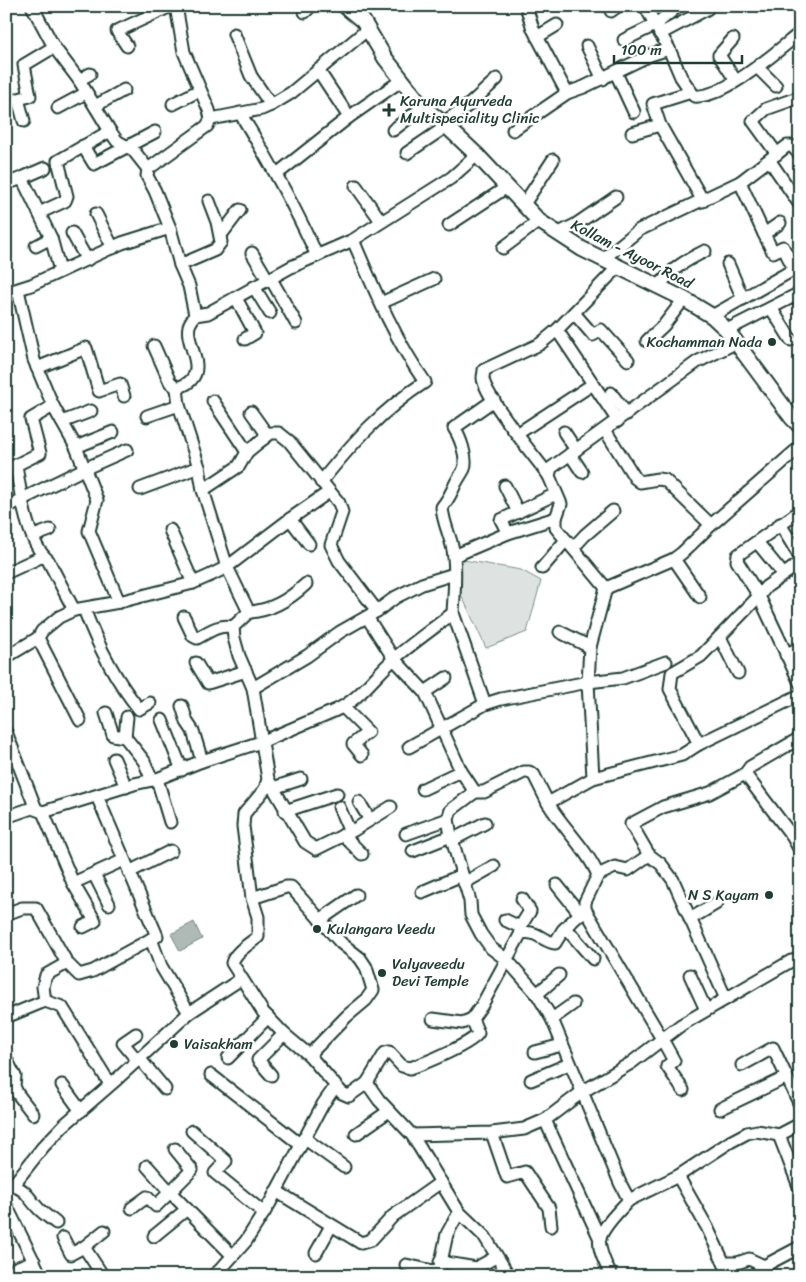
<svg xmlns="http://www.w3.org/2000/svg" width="806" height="1282" font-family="Sriracha,sans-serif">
  <rect width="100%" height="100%" fill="#fff"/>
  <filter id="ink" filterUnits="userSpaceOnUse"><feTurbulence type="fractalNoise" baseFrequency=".02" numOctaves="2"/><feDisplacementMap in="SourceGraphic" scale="10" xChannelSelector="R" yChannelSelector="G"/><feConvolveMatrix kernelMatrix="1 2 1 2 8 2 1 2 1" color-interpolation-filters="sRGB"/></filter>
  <g filter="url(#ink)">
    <polygon fill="#dee3e2" stroke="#7e908b" points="458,559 521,570 541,581 527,632 486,648 459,590"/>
    <polygon fill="#afbab7" stroke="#758883" points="194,922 202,939 180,951 171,934"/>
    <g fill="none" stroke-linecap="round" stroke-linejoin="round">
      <g stroke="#1f3d34" stroke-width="15">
        <g id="minor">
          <path d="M32 6 54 47 79 80 110 131 117 141 133 150 148 169 147 176 155 191 170 228 180 265 189 286 195 315C193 319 190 322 189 326 185 343 205 365 191 380 188 384 182 386 177 388L179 405 199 467 203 490 227 567 249 612 233 627 234 638 239 656 253 688 268 779 265 789 244 814 243 826 252 898 258 917V937C249 944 235 952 232 963L263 1012 284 1034 309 1055 342 1093 349 1096 367 1083 379 1100 412 1135 459 1212 447 1234 438 1276"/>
          <polyline points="526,6 533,29 567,93"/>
          <path d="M645 6 669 49 681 77 694 96C724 99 777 51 800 33"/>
          <polyline points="611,11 618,6"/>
          <polyline points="305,12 311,6"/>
          <polyline points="355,14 363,6"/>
          <polyline points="234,34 251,76 271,105"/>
          <polyline points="660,34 707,9"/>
          <polyline points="537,37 557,25"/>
          <polyline points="733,39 719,55 736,81"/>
          <polyline points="624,40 655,25 678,6"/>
          <polyline points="127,46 117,31 171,6"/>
          <polyline points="587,46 603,79"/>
          <polyline points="758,68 776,86"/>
          <polyline points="318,70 349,117"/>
          <polyline points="616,73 634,112"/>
          <polyline points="79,80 90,74"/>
          <polyline points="691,92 653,104 660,125 703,201"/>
          <polyline points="173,104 200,90"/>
          <polyline points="95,106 124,90"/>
          <polyline points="58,108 86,93"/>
          <path d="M240 113C268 159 295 206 317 256"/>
          <polyline points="211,119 262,109 271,105 291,93 368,29"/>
          <polyline points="24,121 18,99 30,96 24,65 54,47"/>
          <polyline points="443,123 470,104 497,79"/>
          <polyline points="393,130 423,107"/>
          <polyline points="513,130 567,93 584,87 650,55 669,49"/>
          <polyline points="632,133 660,125"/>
          <polyline points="83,146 94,164 155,132"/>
          <polyline points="407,153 447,126"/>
          <polyline points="777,154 753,121 766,109 800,97"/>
          <polyline points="770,161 798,202 800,201"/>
          <polyline points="148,169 207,126 211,119 209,110 184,52 176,6"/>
          <polyline points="277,174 349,117 402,80"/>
          <polyline points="740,182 764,234 780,223"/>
          <polyline points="6,184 22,178"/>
          <polyline points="356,186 381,221"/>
          <polyline points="524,204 553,160"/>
          <polyline points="39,213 22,178 45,168"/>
          <polyline points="96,214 113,248"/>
          <polyline points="449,225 507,187"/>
          <polyline points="72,233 87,260"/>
          <polyline points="557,234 575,225 616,197"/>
          <polyline points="764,234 773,252 783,247 794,269"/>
          <polyline points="221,235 240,210"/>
          <polyline points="36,246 51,238"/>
          <polyline points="503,248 539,221"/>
          <polyline points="252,253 268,280"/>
          <polyline points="603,259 639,230 740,182 787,146 792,146 800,155"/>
          <polyline points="728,264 743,299"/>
          <polyline points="180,265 215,250 221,242 217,222 209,201"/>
          <polyline points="60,271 51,238 39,213 65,201 67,196 58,161 110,131"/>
          <polyline points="271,279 296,323"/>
          <polyline points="254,287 270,313"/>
          <path d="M659 287C670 269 687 260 705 251"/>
          <polyline points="18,290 34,360 53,406 76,447 97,500 89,531 119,602"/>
          <polyline points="6,293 31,285 122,243 170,228"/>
          <polyline points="236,298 255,333 245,339"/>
          <polyline points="381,303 434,279"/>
          <polyline points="771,308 791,340"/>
          <polyline points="574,313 593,335 601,330 628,360"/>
          <polyline points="195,315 208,313 291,267 353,240 451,178 477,155"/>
          <polyline points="712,316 800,266"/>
          <polyline points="557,330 618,421"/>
          <polyline points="727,330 800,293"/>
          <polyline points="647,341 664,325 684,299"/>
          <polyline points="154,346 170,382 177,388"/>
          <polyline points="37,368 86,348 99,391 120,384 124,396"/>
          <polyline points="611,393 627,414"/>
          <polyline points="213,401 247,452"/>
          <path d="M53 406 31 419 40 453 16 465C20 491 27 543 48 560L74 610"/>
          <polyline points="251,412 266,433 263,439"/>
          <polyline points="147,416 179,405"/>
          <polyline points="62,422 91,411"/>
          <polyline points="605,430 635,478 640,482 658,479 665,480 711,525"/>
          <polyline points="564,432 576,450"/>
          <polyline points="517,434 593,384"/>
          <polyline points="76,447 113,432"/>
          <polyline points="570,454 582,472"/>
          <path d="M549 476C536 458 484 396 483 378 483 375 484 373 484 370L540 344 557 330 618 267"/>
          <path d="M321 482C353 442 382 410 425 382 394 338 374 289 353 240"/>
          <polyline points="505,486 518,512"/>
          <polyline points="140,489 199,467"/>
          <polyline points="203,490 239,466 247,452 258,443 271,433 279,433 289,441 339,503 342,512 331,545 339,561 377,611"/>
          <polyline points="6,507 84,469 127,450"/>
          <polyline points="290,519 309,544"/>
          <polyline points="780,524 800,557"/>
          <polyline points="170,530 193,583"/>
          <polyline points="508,533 501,520 556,494"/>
          <polyline points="34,536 50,530"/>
          <polyline points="757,542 783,574"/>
          <polyline points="573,548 585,535 613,511"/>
          <polyline points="454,556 508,533 556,518"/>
          <polyline points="674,559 700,597"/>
          <polyline points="800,563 766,587 759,596 800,683"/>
          <polyline points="542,568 566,540"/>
          <polyline points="6,573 43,556"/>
          <polyline points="606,588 674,559 682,553 711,525 800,447"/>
          <path d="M84 609C98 646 114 678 139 709L150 703"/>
          <path d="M249 612C271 611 291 598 306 584"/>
          <polyline points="453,613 485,704"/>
          <path d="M184 617 193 636 197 638C209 632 218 624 233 627"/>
          <path d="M367 617 394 659 425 692 461 771 475 792 451 810 448 819 451 836 470 901 471 915 481 934 491 948 507 960 537 994 552 1019 620 1183 629 1200C620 1210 604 1225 600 1238 597 1249 607 1266 611 1276"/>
          <polyline points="560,632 590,647"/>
          <polyline points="720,637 738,673"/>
          <polyline points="38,638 80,720"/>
          <polyline points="786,655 800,647"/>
          <polyline points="6,657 38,638 42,631 59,617 74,610 119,602 193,583 211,575 227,567 290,519 329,492"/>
          <polyline points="196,663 208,683 246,671"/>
          <polyline points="253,688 307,656 340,632 377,611 396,597 422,584 454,574"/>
          <polyline points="425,692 446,678"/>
          <polyline points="182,706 187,722 193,731 202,761"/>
          <polyline points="343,707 368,732 353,744 362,755"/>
          <polyline points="106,713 113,735 125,737 144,761 152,780"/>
          <polyline points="162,720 182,770"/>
          <polyline points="6,732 36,809"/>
          <polyline points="125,737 127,717"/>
          <polyline points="800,738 750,767 745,774 792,836 800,850"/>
          <polyline points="699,744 670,689 672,673 701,656 759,596 737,561 738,555 800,511"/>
          <polyline points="409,747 485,704 501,699 588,682 623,678 666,662"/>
          <polyline points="114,759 126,787"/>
          <polyline points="593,778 682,755 699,744 800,695"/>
          <polyline points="157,779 170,822"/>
          <polyline points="268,779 305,842 316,849 354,830 391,807"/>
          <polyline points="273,788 301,779"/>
          <polyline points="423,789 461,771"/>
          <polyline points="475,792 484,792 524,772 529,772 534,775 548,803"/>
          <polyline points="97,796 157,936 151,939 161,966 189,1013"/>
          <polyline points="359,802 370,820"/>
          <polyline points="339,807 350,832"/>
          <polyline points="285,811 337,794"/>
          <polyline points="43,812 73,883 124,860"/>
          <path d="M6 817 32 808 43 812 134 784 157 779 202 761 261 742 334 711C360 700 374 676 395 658 414 642 434 628 453 613 454 594 456 576 454 557 453 540 443 525 442 507 448 500 450 495 454 487 456 481 461 475 464 469 468 458 460 437 454 428L494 400"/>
          <polyline points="406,834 448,819"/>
          <polyline points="343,835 362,854"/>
          <polyline points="452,840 485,823"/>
          <polyline points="413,851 451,836"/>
          <polyline points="649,855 661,864 673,880 726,999"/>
          <polyline points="129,872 171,851"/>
          <polyline points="94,874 109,904"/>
          <polyline points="598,875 615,867 628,870 649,855 631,824 663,807 710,793 745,774"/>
          <polyline points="73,883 95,921 83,927"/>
          <polyline points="464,883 494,866"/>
          <polyline points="557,885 581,915"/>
          <polyline points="422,892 462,875"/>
          <polyline points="252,898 286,887 291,887 341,943 360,958 366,967 373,990 366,1000 347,1016 309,1055"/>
          <polyline points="6,914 22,908 36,908 67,963 79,975 93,971 151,939"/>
          <polyline points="690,919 717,903"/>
          <polyline points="320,920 356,895"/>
          <polyline points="505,920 520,927"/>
          <polyline points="566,928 593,959"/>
          <polyline points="521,933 520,927 530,911 522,899"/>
          <polyline points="67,963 46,975 43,987 45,1001 62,1007 110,1084"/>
          <polyline points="690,975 706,1010"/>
          <polyline points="537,994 559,975"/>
          <polyline points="6,1017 45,1001"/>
          <polyline points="433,1019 462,1023 472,1019"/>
          <polyline points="552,1019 573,1004"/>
          <polyline points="136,1034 123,1043 137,1060"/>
          <polyline points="535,1052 562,1045"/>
          <polyline points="139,1058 165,1089"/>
          <polyline points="228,1058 268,1017"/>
          <polyline points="6,1059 15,1076 14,1086 17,1093 33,1114"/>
          <polyline points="742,1065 773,1048 800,1105"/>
          <polyline points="211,1075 301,1145"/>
          <polyline points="271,1075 258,1060 284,1034"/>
          <polyline points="531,1080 569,1064"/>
          <path d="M367 1083 385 1053 389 1052 402 1066 410 1068C423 1064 474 1043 478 1033L472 1019 482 1005 521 933C538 930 541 941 555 943L563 930 585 909"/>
          <polyline points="62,1085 81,1111"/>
          <path d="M683 1090 667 1066 674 1061 662 1039 585 909V902L598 875C586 848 563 828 548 803L593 778 588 682 590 647 606 588 556 528V518L561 504 549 476 551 468 697 362 737 342"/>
          <polyline points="720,1109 787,1077"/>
          <polyline points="545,1120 600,1239"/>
          <polyline points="192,1131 226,1161 215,1173 264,1213"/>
          <polyline points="492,1133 507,1177 525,1172 549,1208 551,1226"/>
          <polyline points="356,1134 389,1111"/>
          <polyline points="412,1135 492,1133 524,1129 545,1120 582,1092 631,1063 681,1025 791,961 800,959"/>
          <polyline points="779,1135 800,1189"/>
          <polyline points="304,1138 344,1167"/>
          <polyline points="147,1166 170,1192 192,1170 175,1149"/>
          <polyline points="678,1176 707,1227 730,1276"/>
          <path d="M13 1185C27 1191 27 1196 37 1207 42 1213 50 1218 56 1223"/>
          <polyline points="6,1186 13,1185 43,1147 64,1125 117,1079 189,1013 241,979"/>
          <polyline points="276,1191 361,1243 371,1240 393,1216 441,1182"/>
          <polyline points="629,1200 678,1176 730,1142 747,1133 757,1131 779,1135 800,1124"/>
          <polyline points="6,1205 41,1276"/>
          <polyline points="132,1208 147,1197 156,1206 170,1192 232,1255"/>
          <polyline points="459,1212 485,1237 509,1276"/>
          <polyline points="154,1236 187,1209"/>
          <polyline points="63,1238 71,1254 84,1247 103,1276"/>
          <polyline points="84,1247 104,1231"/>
          <polyline points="316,1253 331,1226"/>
          <polyline points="440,1262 476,1268 496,1257"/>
          <polyline points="724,1263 737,1263 749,1259 764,1266"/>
          <polyline points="406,1265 438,1272"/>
          <polyline points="18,1276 16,1268 34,1261"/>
          <polyline points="213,1276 220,1270 246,1241 270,1203 323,1104 335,1087"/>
          <polyline points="755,1276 764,1266 800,1247"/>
        </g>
      </g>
      <g stroke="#1f3d34" stroke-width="18">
        <polyline id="major" points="345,6 363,21 385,58 423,107 443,123 477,155 539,221 582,249 684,299 712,316 727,330 792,418 800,426"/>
      </g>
      <use href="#minor" stroke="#fff" stroke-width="11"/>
      <use href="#major" stroke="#fff" stroke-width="14"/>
    </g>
  </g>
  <g fill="#1f3d34" stroke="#fff" stroke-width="2">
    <path d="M386.5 102.5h5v5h5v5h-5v5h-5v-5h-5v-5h5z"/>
    <circle cx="772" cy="342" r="5"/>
    <circle cx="769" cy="895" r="5"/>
    <circle cx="317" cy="929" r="5"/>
    <circle cx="382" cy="973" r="5"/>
    <circle cx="174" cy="1044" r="5"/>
  </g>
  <g text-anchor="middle" stroke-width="5" stroke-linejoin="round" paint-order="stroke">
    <g font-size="15" fill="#1f3d34" stroke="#fff" text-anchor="start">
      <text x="400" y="106">Karuna Ayurveda<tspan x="400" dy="17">Multispeciality Clinic</tspan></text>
      <text x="762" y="347" text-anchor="end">Kochamman Nada</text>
      <text x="759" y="900" text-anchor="end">N S Kayam</text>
      <text x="327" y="934">Kulangara Veedu</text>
      <text x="392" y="969">Valyaveedu<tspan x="392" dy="17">Devi Temple</tspan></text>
      <text x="184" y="1049">Vaisakham</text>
    </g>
    <g font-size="15" fill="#1f3d34" stroke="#fff">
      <text transform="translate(632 254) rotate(27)" y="5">Kollam - Ayoor Road</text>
    </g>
  </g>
  <rect width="806" height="1282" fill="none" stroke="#fff" stroke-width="25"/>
  <rect x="12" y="12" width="781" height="1257" fill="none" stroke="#1f3d34" stroke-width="2" filter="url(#ink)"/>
  <path d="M614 55v8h128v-8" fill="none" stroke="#1f3d34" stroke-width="2.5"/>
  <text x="621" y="55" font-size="15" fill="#1f3d34" stroke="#ffffff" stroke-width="4" paint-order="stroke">100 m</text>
</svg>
